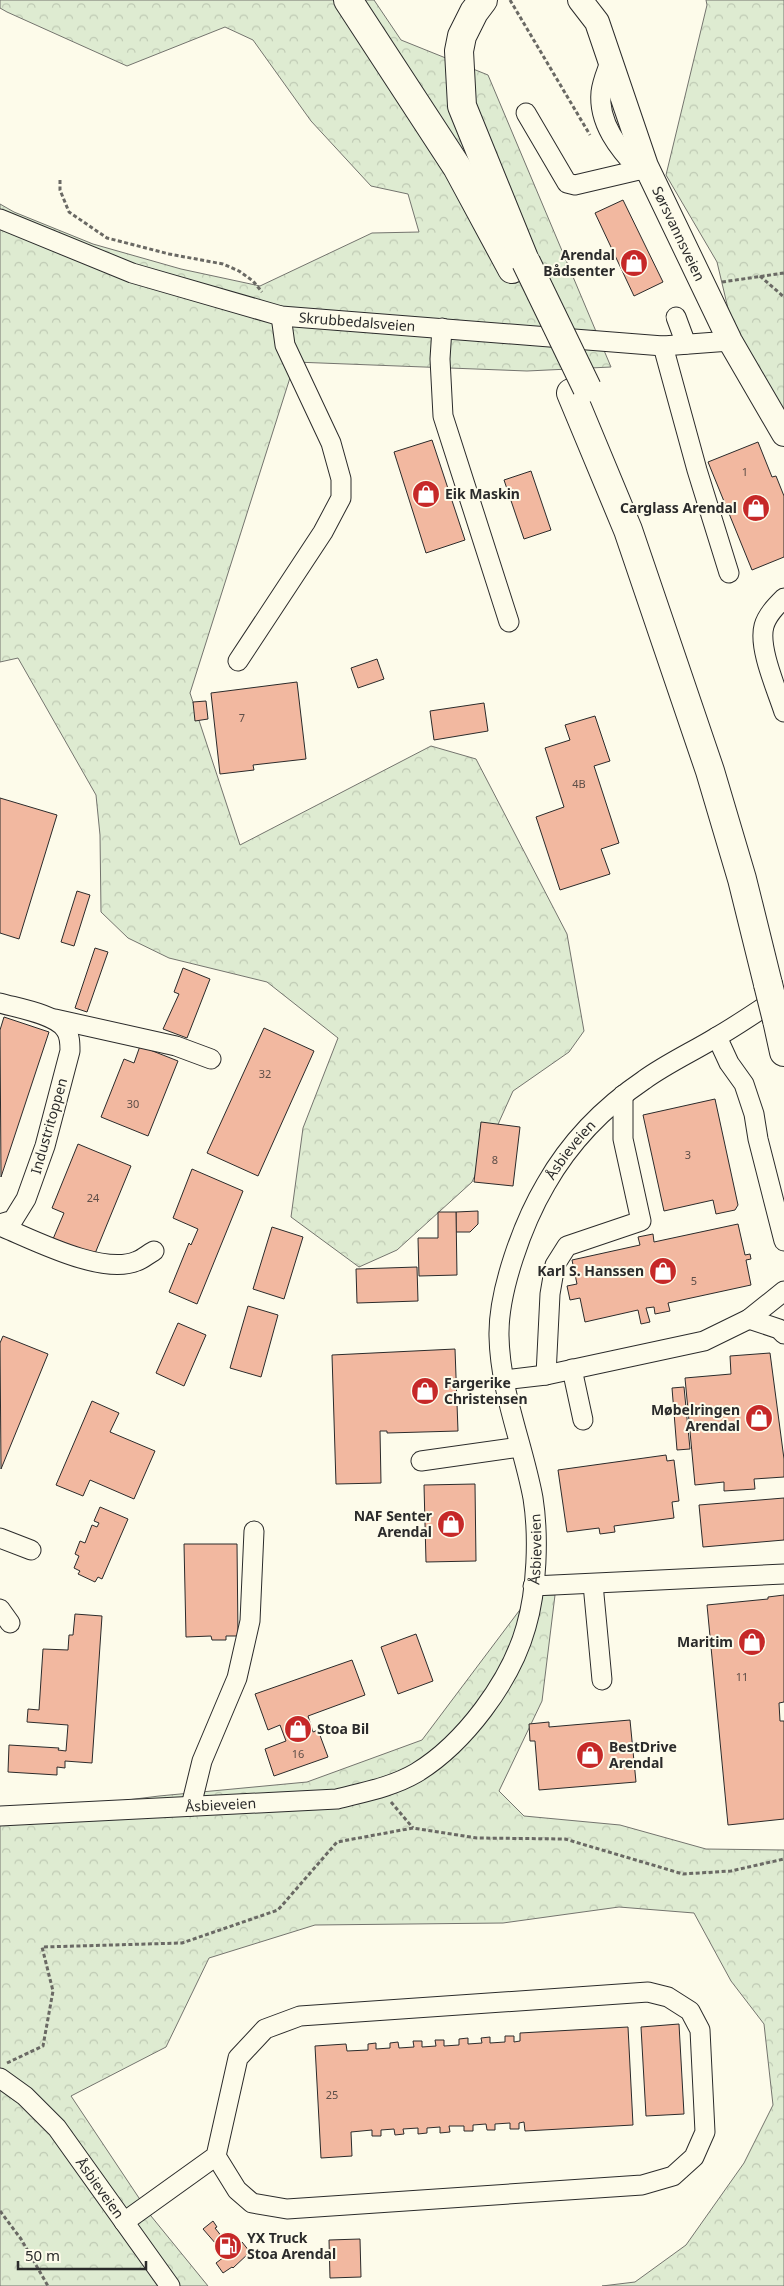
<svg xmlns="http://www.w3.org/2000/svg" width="784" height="2286" font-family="'Noto Sans',sans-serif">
  <defs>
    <pattern id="forest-crowns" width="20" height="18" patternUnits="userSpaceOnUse" patternTransform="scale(1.25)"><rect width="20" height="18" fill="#deebd1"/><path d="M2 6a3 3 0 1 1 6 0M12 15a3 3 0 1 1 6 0" fill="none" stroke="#bfcab4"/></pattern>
  </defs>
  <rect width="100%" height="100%" fill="#fdfbea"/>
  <g fill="url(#forest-crowns)" stroke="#74746e">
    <polygon points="0,0 374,0 401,40 488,75 611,367 527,371 295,362 190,693 240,845 431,746 476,759 567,934 584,1031 569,1052 513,1091 472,1182 397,1250 359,1267 291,1217 303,1128 338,1038 267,982 169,958 128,938 101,912 100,835 96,795 18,658 0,662 0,204 14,212 93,244 181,269 260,286 372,233 419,232 408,194 371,186 311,121 253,40 225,27 127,66 7,12 0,8"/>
    <polygon points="706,0 784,0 784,427 744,376 717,262 666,175 707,5"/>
    <polygon points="531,1595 555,1595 542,1701 499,1791 524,1816 620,1825 706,1849 784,1850 784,2286 602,2286 635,2282 686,2245 744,2163 773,2105 764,2024 731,1981 694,1913 619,1907 503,1923 315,1925 209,1958 166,2047 71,2096 151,2216 208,2286 0,2286 0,1816 159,1796 307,1782 422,1740"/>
  </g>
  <g fill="#f2b8a0" stroke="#2b2b2b">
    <polygon points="623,200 663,282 634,296 595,213"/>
    <polygon points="432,440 465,540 426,553 394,452"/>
    <polygon points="758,442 772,477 776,476 784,496 784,557 752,570 708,462"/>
    <polygon points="531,471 551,530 524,539 504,480"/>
    <polygon points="377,659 384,679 358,688 351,668"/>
    <polygon points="297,682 306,759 253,765 254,770 220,774 211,693"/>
    <polygon points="206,701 208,719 195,721 193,702"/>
    <polygon points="484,703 488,731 434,740 430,711"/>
    <polygon points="595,716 610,761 594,766 619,843 601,849 610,874 560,890 536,817 564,807 545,748 570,740 565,725"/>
    <polygon points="0,798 57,815 19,939 0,933"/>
    <polygon points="77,891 90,895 74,946 61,942"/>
    <polygon points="95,948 108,952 87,1012 75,1008"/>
    <polygon points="183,968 210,979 187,1038 163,1029 179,994 174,992"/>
    <polygon points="4,1017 49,1032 1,1177 0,1030"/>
    <polygon points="264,1028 314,1051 258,1176 207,1153"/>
    <polygon points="140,1046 178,1061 148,1136 101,1117 124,1059 134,1063"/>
    <polygon points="715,1099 738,1205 735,1210 716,1214 713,1200 664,1211 643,1115"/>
    <polygon points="481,1122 520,1127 513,1186 474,1182"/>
    <polygon points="78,1144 131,1166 94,1256 53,1239 64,1213 52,1208"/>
    <polygon points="192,1169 243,1191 197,1304 169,1292 189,1243 191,1245 198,1229 173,1218"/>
    <polygon points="478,1211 478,1224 470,1232 456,1232 456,1212"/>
    <polygon points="438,1212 456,1212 457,1275 419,1276 418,1238 438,1238"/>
    <polygon points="738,1224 745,1255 750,1254 751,1259 746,1260 751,1285 668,1303 670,1311 655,1314 654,1307 646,1308 650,1322 641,1324 638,1310 585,1322 580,1298 570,1300 567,1286 577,1284 572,1260 640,1245 638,1237 653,1234 654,1242"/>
    <polygon points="272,1227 303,1237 284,1299 253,1289"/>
    <polygon points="417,1267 418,1301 357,1303 356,1269"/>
    <polygon points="248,1306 278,1315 261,1377 230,1368"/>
    <polygon points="178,1323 206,1335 184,1386 156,1373"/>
    <polygon points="3,1336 48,1354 1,1469 0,1343"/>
    <polygon points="455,1349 458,1431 387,1433 387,1431 380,1431 381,1483 336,1484 332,1355"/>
    <polygon points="770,1353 784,1459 784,1477 754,1479 755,1489 724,1491 724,1482 695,1485 685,1378 731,1374 730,1356"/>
    <polygon points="684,1387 690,1449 677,1450 672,1388"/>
    <polygon points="92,1401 119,1413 110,1432 155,1451 134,1499 90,1480 83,1496 56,1485"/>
    <polygon points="666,1455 667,1461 674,1460 679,1501 672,1502 674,1518 614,1526 615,1532 600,1534 599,1528 567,1532 558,1470"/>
    <polygon points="475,1484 476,1561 426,1562 424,1485"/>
    <polygon points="784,1498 784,1540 703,1547 699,1505"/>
    <polygon points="100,1507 128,1519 102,1579 98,1577 95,1582 78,1574 80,1571 74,1568 79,1556 75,1554 80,1541 85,1543 92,1525 97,1527 99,1523 94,1521"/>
    <polygon points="184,1544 237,1544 238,1636 226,1636 226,1640 212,1640 211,1636 186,1637"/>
    <polygon points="784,1595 784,1702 779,1703 780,1721 784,1721 784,1819 728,1825 707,1605 768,1599 768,1597"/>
    <polygon points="75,1614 102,1616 92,1763 65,1761 65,1768 57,1767 57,1775 8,1772 9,1745 59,1748 58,1750 66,1751 68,1725 27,1722 28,1709 39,1710 43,1649 68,1650 69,1635 73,1635"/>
    <polygon points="416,1634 433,1681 398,1694 381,1647"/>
    <polygon points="352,1660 365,1695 308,1716 313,1732 318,1730 328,1757 274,1776 265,1749 286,1741 280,1725 268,1730 255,1694"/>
    <polygon points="630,1720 636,1782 539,1790 535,1741 530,1741 529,1724 549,1722 549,1727"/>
    <polygon points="679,2024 684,2114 646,2116 641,2027"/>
    <polygon points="628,2027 633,2125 525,2131 524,2122 519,2123 519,2129 510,2129 510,2123 495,2124 495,2130 487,2130 486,2124 473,2125 473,2131 464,2131 464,2126 449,2126 450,2132 440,2133 440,2127 427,2128 427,2133 418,2134 418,2128 403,2129 404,2134 395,2135 394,2129 381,2130 381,2136 372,2136 372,2130 351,2132 352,2156 321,2158 315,2046 346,2044 347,2051 368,2050 368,2044 376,2043 376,2049 390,2048 390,2043 398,2042 399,2048 414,2047 413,2041 422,2041 422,2047 436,2046 435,2040 444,2040 444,2046 459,2045 459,2039 468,2038 468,2044 482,2043 481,2038 490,2037 490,2043 505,2042 505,2036 514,2036 514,2042 520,2041 520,2033"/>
    <polygon points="213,2221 217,2227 215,2228 230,2247 231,2245 234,2249 242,2242 250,2252 233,2268 232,2267 223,2273 216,2263 224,2257 221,2253 223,2252 203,2229"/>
    <polygon points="360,2239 361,2277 330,2278 329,2240"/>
  </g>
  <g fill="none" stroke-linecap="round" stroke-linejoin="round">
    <g stroke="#2b2b2b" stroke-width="21">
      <g id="minor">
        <path d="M610 62C607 71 602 82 601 92 598 123 619 149 639 170"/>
        <polyline points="526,113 567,183 575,185 639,170 646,166"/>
        <path id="s1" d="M0 219 132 273 281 316 663 346 730 341"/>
        <polyline points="676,317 686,344"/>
        <polyline points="442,328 440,359 443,416 509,622"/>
        <polyline points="663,346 697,470 729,573"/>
        <path d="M784 598C776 606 767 615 764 626 758 648 777 690 784 712"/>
        <polyline points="238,661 323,532 341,498 341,479 331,443 285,345 281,316"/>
        <path d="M0 1003C17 1008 55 1014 65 1029 70 1035 70 1043 70 1051L45 1146 26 1199 13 1220 0 1224"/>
        <polyline points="55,1019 176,1046 211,1059"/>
        <polyline points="717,1037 729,1063 744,1084 754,1114 758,1139 784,1241"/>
        <path d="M0 1226C34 1240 103 1276 137 1261 143 1259 148 1254 154 1251"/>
        <polyline points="749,1319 779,1329 784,1334"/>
        <polyline points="572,1369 583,1420"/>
        <polyline points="546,1375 550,1294 555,1265 567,1246 641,1221 623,1139 623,1095"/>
        <polyline points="504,1380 546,1375 704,1341 749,1319 784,1291"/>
        <polyline points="421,1461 520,1447"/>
        <polyline points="0,1538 31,1550"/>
        <polyline points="593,1584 602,1680"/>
        <polyline points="533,1586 784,1574"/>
        <polyline points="0,1609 10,1623"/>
        <polyline points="191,1806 202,1761 237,1678 250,1621 254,1531"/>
        <path id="s2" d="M0 1816 337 1799C364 1792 392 1787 416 1773 464 1744 511 1681 526 1627 537 1590 539 1536 533 1498 523 1444 500 1392 499 1336 498 1291 523 1223 546 1184 570 1142 604 1107 644 1080 666 1064 692 1052 715 1038 738 1025 759 1010 781 996"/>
        <path id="s3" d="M0 2078 25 2096 57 2128 170 2286"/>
        <polyline points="124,2222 216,2156 238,2058 265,2029 300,2016 648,1992 668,1997 690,2011 700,2030 705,2132 694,2157 673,2176 642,2185 287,2209 252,2203 237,2190 216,2156"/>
      </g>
    </g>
    <g stroke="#2b2b2b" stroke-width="26">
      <g id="major">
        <path id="s4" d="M580 0 597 22 646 166 730 341 784 434"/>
      </g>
    </g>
    <g stroke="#2b2b2b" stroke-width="30">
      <g id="highway">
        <polyline points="348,0 457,167 512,269"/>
        <polyline points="483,0 474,12 462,36 459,51 462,106 525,261"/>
        <polyline points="571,393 628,530 710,771 742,879 768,984"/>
        <polyline points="777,1020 784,1052"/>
      </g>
    </g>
    <g stroke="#6a6964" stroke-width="3" stroke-dasharray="4 2.5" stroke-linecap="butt">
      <polyline points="510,0 590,135"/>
      <polyline points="60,180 60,190 69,212 107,238 169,254 223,264 239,271 253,281 262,292"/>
      <polyline points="760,276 784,297"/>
      <polyline points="722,282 784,273"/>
      <polyline points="391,1802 413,1828"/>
      <polyline points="7,2063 43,2046 53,1991 42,1947 182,1943 278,1910 337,1842 413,1828 477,1838 565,1839 683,1874 731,1871 784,1859"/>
      <polyline points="0,2211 21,2239 48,2286"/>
    </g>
    <use href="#minor" stroke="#fdfbea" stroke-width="19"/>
    <use href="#major" stroke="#fdfbea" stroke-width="24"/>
    <use href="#highway" stroke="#fdfbea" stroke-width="28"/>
    <g stroke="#2b2b2b" stroke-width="30" stroke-linecap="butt">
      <g id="highway-bridge">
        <polyline points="526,262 587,388"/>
        <polyline points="768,984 777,1020"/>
      </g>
    </g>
    <use href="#highway-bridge" stroke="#fdfbea" stroke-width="28"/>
  </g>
  <defs>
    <g id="shop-disc" transform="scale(1.4375)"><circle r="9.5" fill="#c62828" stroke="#fdfbea"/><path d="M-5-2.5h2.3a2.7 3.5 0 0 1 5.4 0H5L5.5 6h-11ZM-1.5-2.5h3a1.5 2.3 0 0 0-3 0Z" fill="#fff"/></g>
    <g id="fuel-disc" transform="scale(1.4375)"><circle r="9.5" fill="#c62828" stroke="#fdfbea"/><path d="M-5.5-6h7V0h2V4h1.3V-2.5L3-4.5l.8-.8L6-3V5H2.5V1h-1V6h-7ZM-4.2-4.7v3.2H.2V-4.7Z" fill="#fff"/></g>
  </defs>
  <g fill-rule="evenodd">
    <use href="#shop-disc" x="634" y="263"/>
    <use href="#shop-disc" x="426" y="494"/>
    <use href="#shop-disc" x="756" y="508"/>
    <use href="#shop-disc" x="663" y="1271"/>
    <use href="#shop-disc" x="425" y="1391"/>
    <use href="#shop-disc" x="759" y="1418"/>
    <use href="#shop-disc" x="451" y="1524"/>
    <use href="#shop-disc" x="752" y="1642"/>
    <use href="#shop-disc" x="298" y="1729"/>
    <use href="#shop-disc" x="590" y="1755"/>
    <use href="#fuel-disc" x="228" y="2246"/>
  </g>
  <g text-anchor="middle" stroke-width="4" stroke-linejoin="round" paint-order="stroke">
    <g font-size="11" fill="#5d4e48">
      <text x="745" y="476">1</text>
      <text x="242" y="722">7</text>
      <text x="579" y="788">4B</text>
      <text x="265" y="1078">32</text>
      <text x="133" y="1108">30</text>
      <text x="688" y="1159">3</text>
      <text x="495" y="1164">8</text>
      <text x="93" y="1202">24</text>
      <text x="694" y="1285">5</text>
      <text x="742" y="1681">11</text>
      <text x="298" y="1758">16</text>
      <text x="332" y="2099">25</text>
    </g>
    <g font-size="14" fill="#2b2b2b" stroke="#fdfbea">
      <text dy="5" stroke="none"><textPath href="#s4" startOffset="255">Sørsvannsveien</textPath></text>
      <text dy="5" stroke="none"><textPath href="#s1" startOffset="374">Skrubbedalsveien</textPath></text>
      <text transform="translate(49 1126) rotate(-74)" y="5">Industritoppen</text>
      <text dy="5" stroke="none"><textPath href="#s2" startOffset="1106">Åsbieveien</textPath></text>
      <text dy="5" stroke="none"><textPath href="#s2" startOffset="686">Åsbieveien</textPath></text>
      <text dy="5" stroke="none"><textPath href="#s2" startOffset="221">Åsbieveien</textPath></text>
      <text dy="5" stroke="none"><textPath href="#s3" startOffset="150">Åsbieveien</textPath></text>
    </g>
    <g font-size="14" font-weight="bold" fill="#2b2b2b" stroke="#fdfbea" text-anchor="end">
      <text x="615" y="260">Arendal<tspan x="615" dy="16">Bådsenter</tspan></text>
      <text x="445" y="499" text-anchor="start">Eik Maskin</text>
      <text x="737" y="513">Carglass Arendal</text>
      <text x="644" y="1276">Karl S. Hanssen</text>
      <text x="444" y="1388" text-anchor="start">Fargerike<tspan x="444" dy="16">Christensen</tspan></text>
      <text x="740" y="1415">Møbelringen<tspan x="740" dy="16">Arendal</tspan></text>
      <text x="432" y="1521">NAF Senter<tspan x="432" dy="16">Arendal</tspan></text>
      <text x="733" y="1647">Maritim</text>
      <text x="317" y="1734" text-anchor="start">Stoa Bil</text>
      <text x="609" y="1752" text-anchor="start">BestDrive<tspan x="609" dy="16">Arendal</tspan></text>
      <text x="247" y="2243" text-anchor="start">YX Truck<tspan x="247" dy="16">Stoa Arendal</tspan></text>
    </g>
  </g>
  <path d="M18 2261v8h128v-8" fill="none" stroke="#2b2b2b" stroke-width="2.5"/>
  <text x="25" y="2261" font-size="15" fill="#2b2b2b" stroke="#fdfbea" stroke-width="4" paint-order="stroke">50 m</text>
</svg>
